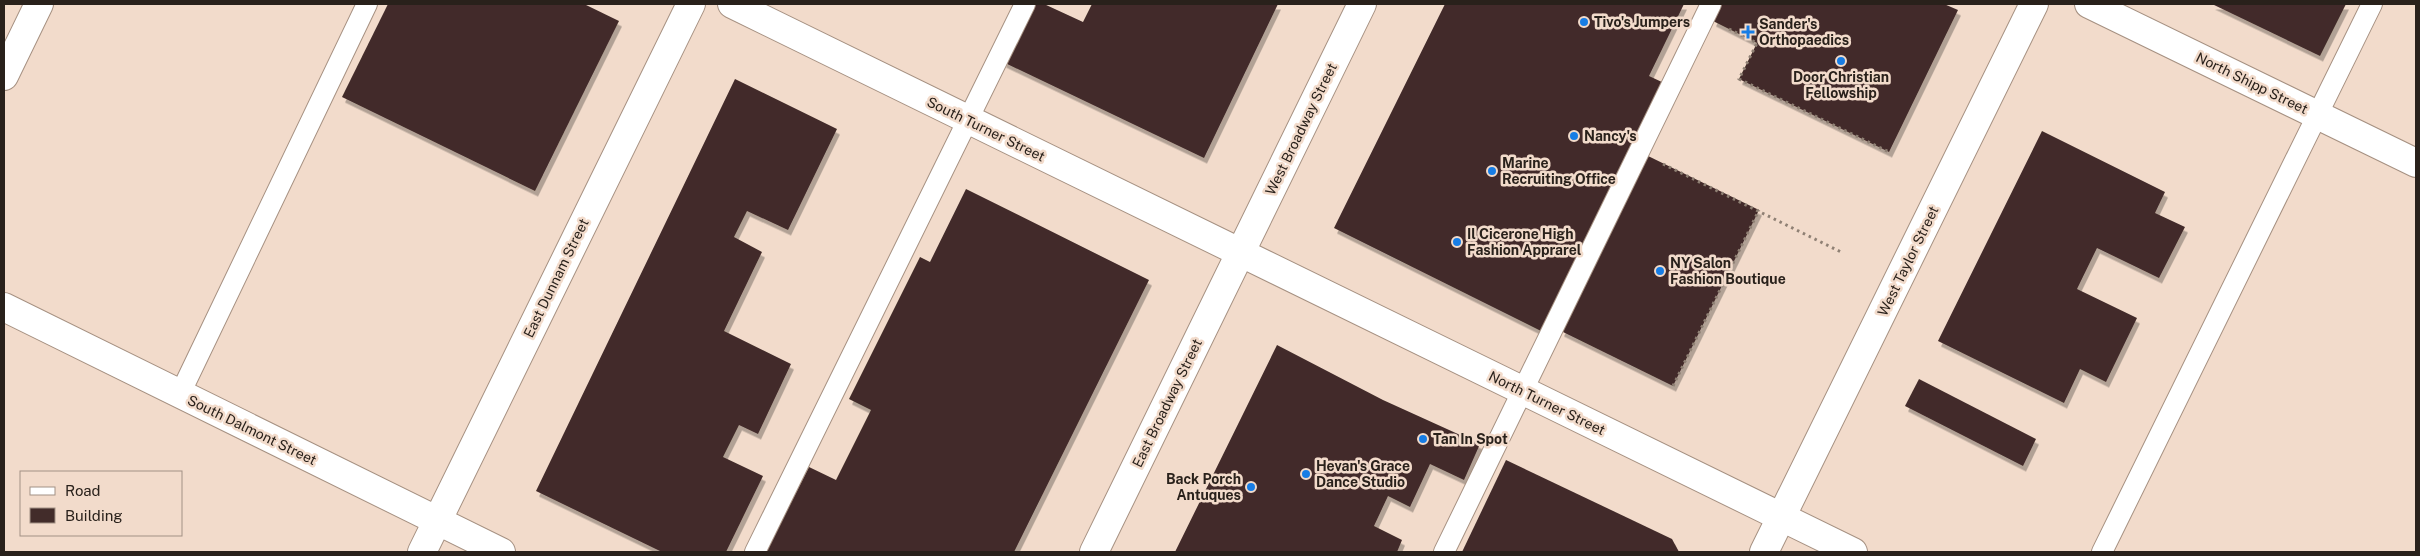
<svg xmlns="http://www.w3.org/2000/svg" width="2420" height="556" font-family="'Public Sans',sans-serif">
  <defs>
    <filter id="shadow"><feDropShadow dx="3" dy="5.5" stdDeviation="0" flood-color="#0004"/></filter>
  </defs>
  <rect width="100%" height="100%" fill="#f2dbcb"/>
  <g fill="#422c2a" filter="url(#shadow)">
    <polygon points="388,4 584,4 619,21 535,191 342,97"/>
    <polygon points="1030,4 1044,4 1083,22 1092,4 1278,4 1204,158 1003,62"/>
    <polygon points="1445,4 1684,4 1649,76 1664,83 1543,332 1334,228"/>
    <polygon points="1721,4 1944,4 1958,10 1889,152 1739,79 1757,43 1713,21"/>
    <polygon points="2212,4 2346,4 2320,56"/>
    <polygon points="735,79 837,129 788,230 747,211 734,237 762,252 724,331 791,364 758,434 739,425 723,457 763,476 726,552 662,552 536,491"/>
    <polygon points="2042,131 2165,192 2155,213 2185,227 2159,278 2097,248 2077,289 2137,318 2106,382 2080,369 2064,403 1938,341"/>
    <polygon points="1646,155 1759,210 1673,386 1561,331"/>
    <polygon points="966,189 1149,280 1014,552 766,552 809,467 836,480 871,410 849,399 920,257 930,262"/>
    <polygon points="1277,345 1383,400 1480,444 1464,480 1430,464 1410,507 1388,496 1374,526 1402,540 1397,552 1175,552"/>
    <polygon points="1919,379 2036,439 2023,466 1905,406"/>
    <polygon points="1506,460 1672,539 1679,552 1462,552"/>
  </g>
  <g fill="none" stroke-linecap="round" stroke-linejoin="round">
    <g stroke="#a69182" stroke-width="22">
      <g id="service">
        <polyline points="180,394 367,4"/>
        <polyline points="755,552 1025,4"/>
        <polyline points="1444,552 1711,4"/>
        <polyline points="2102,552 2372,4"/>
      </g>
    </g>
    <g stroke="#a69182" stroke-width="30">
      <g id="minor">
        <polyline points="2089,4 2416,163"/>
        <polyline points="4,76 39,4"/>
        <polyline points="4,307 501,552"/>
        <polyline points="422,552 691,4"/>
        <polyline points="1764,552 2034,4"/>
      </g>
    </g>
    <g stroke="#a69182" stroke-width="30">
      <g id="secondary">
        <polyline points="732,4 1853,552"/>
        <polyline points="1094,552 1362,4"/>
      </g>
    </g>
    <g stroke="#8f8074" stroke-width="3" stroke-dasharray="2.5 4" stroke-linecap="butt">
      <polyline points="1729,29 1757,43 1739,79 1889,152"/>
      <polyline points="1663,164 1841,252"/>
      <polyline points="1673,386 1759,210"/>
    </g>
    <use href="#service" stroke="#fff" stroke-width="20"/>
    <use href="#minor" stroke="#fff" stroke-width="28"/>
    <use href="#secondary" stroke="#fff" stroke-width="28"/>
  </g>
  <g fill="#177de5" stroke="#f2dbcb" stroke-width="2">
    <circle cx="1584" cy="22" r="5"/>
    <path d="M1745.5 24.5h5v5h5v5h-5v5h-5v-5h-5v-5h5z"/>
    <circle cx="1841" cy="61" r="5"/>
    <circle cx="1574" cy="136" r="5"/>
    <circle cx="1492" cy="171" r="5"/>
    <circle cx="1457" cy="242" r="5"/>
    <circle cx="1660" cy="271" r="5"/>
    <circle cx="1423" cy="439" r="5"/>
    <circle cx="1306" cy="474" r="5"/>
    <circle cx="1251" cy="487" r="5"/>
  </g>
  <g text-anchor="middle" stroke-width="5" stroke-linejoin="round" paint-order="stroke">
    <g font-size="14" font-weight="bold" fill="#29211b" stroke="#f2dbcb" text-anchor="start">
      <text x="1594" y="27">Tivo's Jumpers</text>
      <text x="1759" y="29">Sander's<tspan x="1759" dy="16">Orthopaedics</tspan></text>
      <text x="1841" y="82" text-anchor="middle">Door Christian<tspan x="1841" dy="16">Fellowship</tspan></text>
      <text x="1584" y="141">Nancy's</text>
      <text x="1502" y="168">Marine<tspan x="1502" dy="16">Recruiting Office</tspan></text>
      <text x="1467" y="239">Il Cicerone High<tspan x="1467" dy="16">Fashion Apprarel</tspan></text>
      <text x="1670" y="268">NY Salon<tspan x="1670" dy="16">Fashion Boutique</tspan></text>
      <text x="1433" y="444">Tan In Spot</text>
      <text x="1316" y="471">Hevan's Grace<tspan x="1316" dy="16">Dance Studio</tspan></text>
      <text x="1241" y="484" text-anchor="end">Back Porch<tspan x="1241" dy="16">Antuques</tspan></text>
    </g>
    <g font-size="14" fill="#29211b" stroke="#f2dbcb">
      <text transform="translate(2252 83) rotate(26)" y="5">North Shipp Street</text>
      <text transform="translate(986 129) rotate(26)" y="5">South Turner Street</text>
      <text transform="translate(1301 129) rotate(-64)" y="5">West Broadway Street</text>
      <text transform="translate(1908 261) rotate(-64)" y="5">West Taylor Street</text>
      <text transform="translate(556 278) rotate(-64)" y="5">East Dunnam Street</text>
      <text transform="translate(1167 403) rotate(-64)" y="5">East Broadway Street</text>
      <text transform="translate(1547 403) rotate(26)" y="5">North Turner Street</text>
      <text transform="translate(252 430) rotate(26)" y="5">South Dalmont Street</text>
    </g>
  </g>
  <rect width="2420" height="556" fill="none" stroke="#29211b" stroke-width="10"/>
  <rect x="20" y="471" width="162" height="65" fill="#f2dbcb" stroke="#a29185"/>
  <rect x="30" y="487" width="25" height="8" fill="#ffffff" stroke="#a29185"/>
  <text x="65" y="496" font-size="15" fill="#29211b">Road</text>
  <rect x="30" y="508" width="25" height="15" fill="#422c2a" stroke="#a29185"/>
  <text x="65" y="521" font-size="15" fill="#29211b">Building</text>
</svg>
